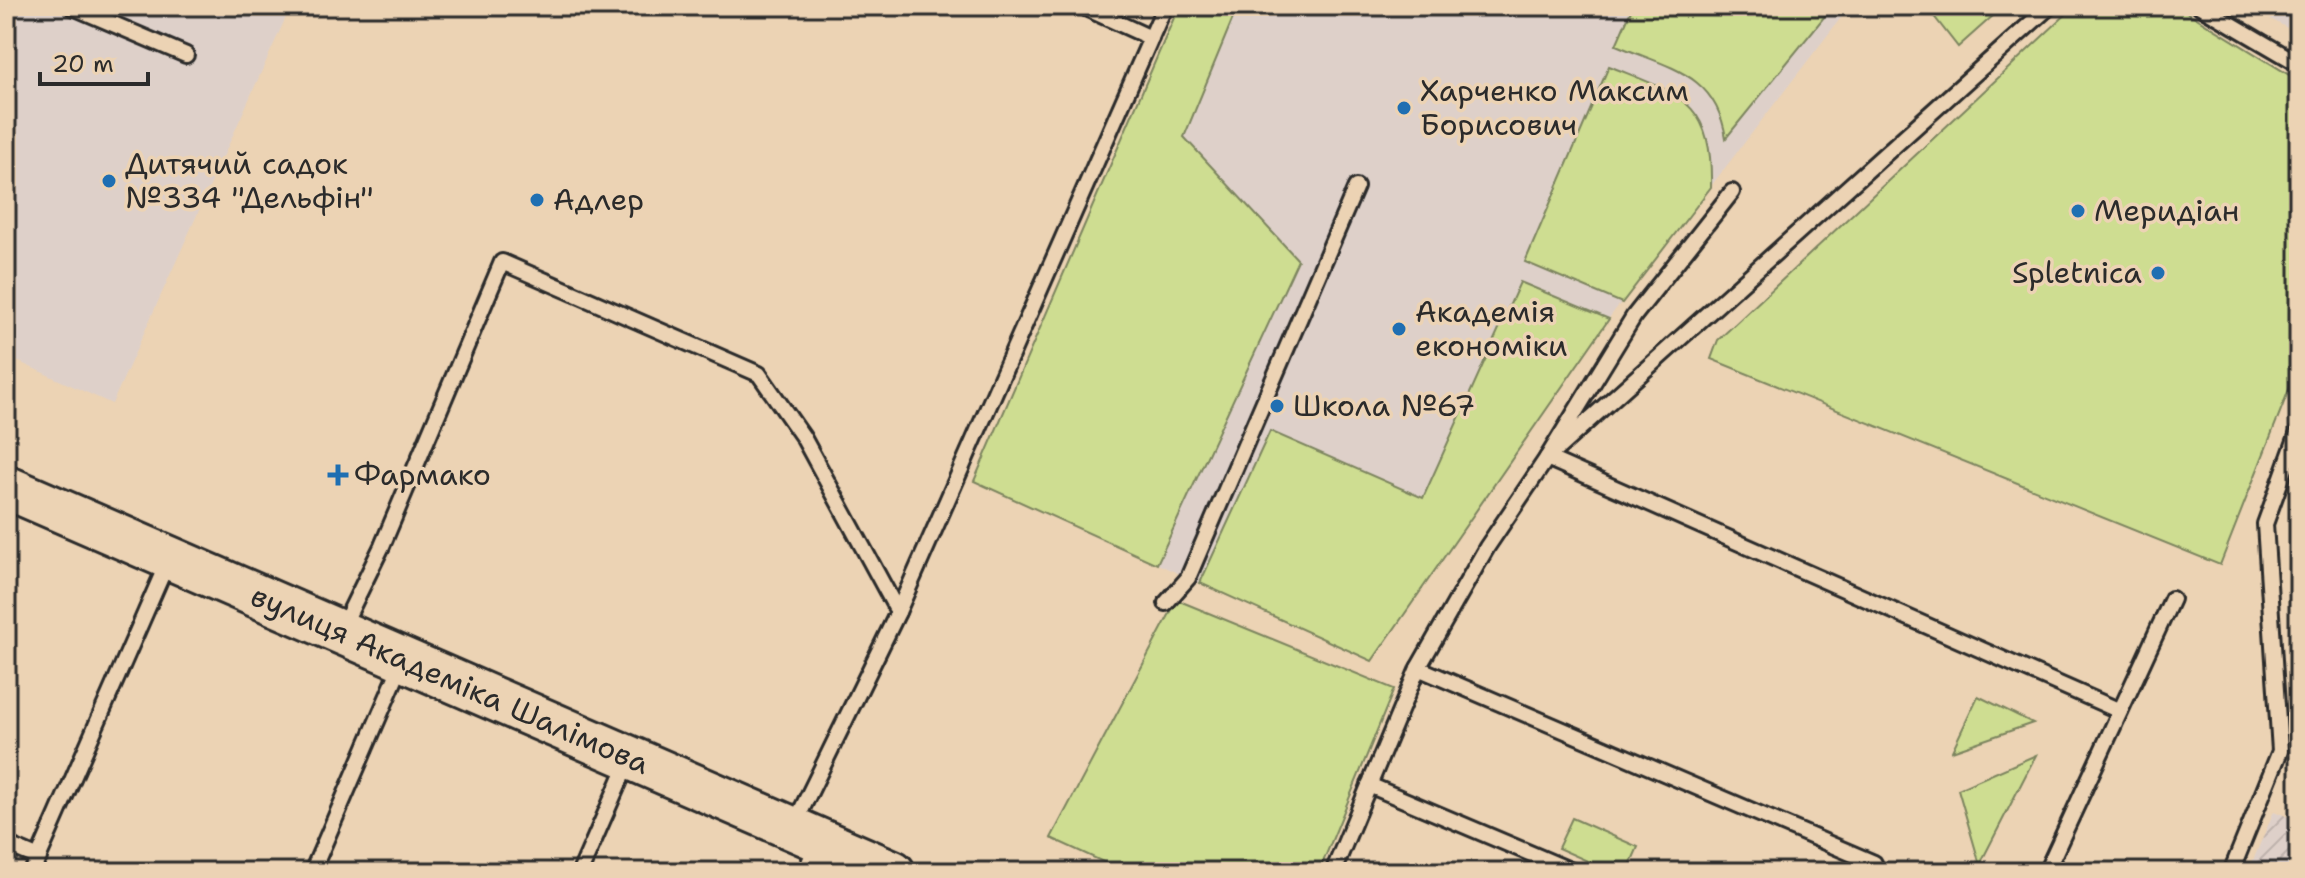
<svg xmlns="http://www.w3.org/2000/svg" width="2305" height="878" font-family="'Shantell Sans',sans-serif">
  <defs>
    <pattern id="industrial-furrows" width="10" height="10" patternUnits="userSpaceOnUse" patternTransform="scale(2)"><rect width="10" height="10" fill="#ded0c9"/><path d="M-1 1l2-2M0 10L10 0M9 11l2-2" fill="none" stroke="#bfb3ad"/></pattern>
  </defs>
  <rect width="100%" height="100%" fill="#ecd3b4"/>
  <filter id="ink" filterUnits="userSpaceOnUse"><feTurbulence type="fractalNoise" baseFrequency=".0125" numOctaves="2"/><feDisplacementMap in="SourceGraphic" scale="16" xChannelSelector="R" yChannelSelector="G"/><feConvolveMatrix kernelMatrix="1 2 1 2 8 2 1 2 1" color-interpolation-filters="sRGB"/></filter>
  <g filter="url(#ink)">
    <g fill="#ded0c9">
      <polygon points="6,6 291,6 112,404 6,356"/>
      <polygon points="1179,6 1850,6 1599,331 1372,661 974,481"/>
      <polygon points="2246,6 2299,6 2299,34"/>
    </g>
    <polygon fill="url(#industrial-furrows)" points="2299,806 2299,872 2248,872 2274,811 2293,819"/>
    <g fill="#cedd91" stroke="#7c845e" stroke-width="2">
      <polygon points="1179,6 1238,6 1184,137 1298,260 1157,564 974,481"/>
      <path d="M1633 6H1833L1726 138C1716 73 1669 68 1616 45Z"/>
      <polygon points="1926,6 2004,6 1958,47"/>
      <polygon points="2075,6 2177,6 2299,81 2299,364 2220,565 1711,359 1718,340"/>
      <path d="M1609 66C1680 95 1713 100 1711 187L1622 303 1525 262Z"/>
      <polygon points="1520,282 1609,319 1372,661 1200,583 1270,431 1423,498"/>
      <polygon points="1177,600 1394,689 1319,872 1125,872 1051,838"/>
      <polygon points="1978,696 2033,723 1952,751"/>
      <polygon points="2036,755 1980,864 1980,865 1958,789"/>
      <polygon points="1572,818 1638,847 1627,872 1612,872 1558,848"/>
    </g>
    <g fill="none" stroke-linecap="round" stroke-linejoin="round">
      <g stroke="#2b2b2b" stroke-width="20">
        <g id="lane">
          <polyline points="71,6 186,55"/>
          <polyline points="1081,6 1151,38"/>
          <polyline points="2200,6 2299,64"/>
          <polyline points="1732,192 1634,316 1547,458 2120,711"/>
          <polyline points="1166,603 1188,578 1356,187"/>
          <polyline points="342,628 382,546 502,262 759,374 803,437 898,612"/>
          <polyline points="1418,668 1874,863"/>
          <polyline points="1369,785 1574,872"/>
          <polyline points="794,825 898,612 1165,6"/>
          <polyline points="6,844 39,858"/>
          <polyline points="32,872 168,561"/>
          <polyline points="312,872 402,663"/>
          <polyline points="580,872 628,762"/>
          <polyline points="805,872 818,842"/>
          <polyline points="1333,872 1418,668 1487,547 1547,458 2050,6"/>
          <polyline points="2046,872 2172,599"/>
          <polyline points="2231,872 2280,751 2265,524 2299,430"/>
        </g>
      </g>
      <g stroke="#2b2b2b" stroke-width="48">
        <g id="secondary">
          <path id="s1" d="M6 487 893 872"/>
        </g>
      </g>
      <use href="#lane" stroke="#ecd3b4" stroke-width="14"/>
      <use href="#secondary" stroke="#ecd3b4" stroke-width="42"/>
    </g>
  </g>
  <g fill="#1f6fb2" stroke="#ecd3b4" stroke-width="3">
    <circle cx="1404" cy="108" r="8"/>
    <circle cx="109" cy="181" r="8"/>
    <circle cx="537" cy="200" r="8"/>
    <circle cx="2078" cy="211" r="8"/>
    <circle cx="2158" cy="273" r="8"/>
    <circle cx="1399" cy="329" r="8"/>
    <circle cx="1277" cy="406" r="8"/>
    <path d="M334 463h8v8h8v8h-8v8h-8v-8h-8v-8h8z"/>
  </g>
  <g text-anchor="middle" stroke-width="7" stroke-linejoin="round" paint-order="stroke">
    <g font-size="30" fill="#2b2b2b" stroke="#ecd3b4" text-anchor="start">
      <text x="1420" y="101">Харченко Максим<tspan x="1420" dy="34">Борисович</tspan></text>
      <text x="125" y="174">Дитячий садок<tspan x="125" dy="34">№334 "Дельфін"</tspan></text>
      <text x="553" y="210">Адлер</text>
      <text x="2094" y="221">Меридіан</text>
      <text x="2142" y="283" text-anchor="end">Spletnica</text>
      <text x="1415" y="322">Академія<tspan x="1415" dy="34">економіки</tspan></text>
      <text x="1293" y="416">Школа №67</text>
      <text x="354" y="485">Фармако</text>
    </g>
    <g font-size="30" fill="#2b2b2b" stroke="#ecd3b4">
      <text dy="10" stroke="none"><textPath href="#s1" startOffset="484">вулиця Академіка Шалімова</textPath></text>
    </g>
  </g>
  <rect width="2305" height="878" fill="none" stroke="#ecd3b4" stroke-width="32"/>
  <rect x="16" y="16" width="2273" height="846" fill="none" stroke="#2b2b2b" stroke-width="3" filter="url(#ink)"/>
  <path d="M40 72v12h108v-12" fill="none" stroke="#2b2b2b" stroke-width="4"/>
  <text x="52" y="72" font-size="24" fill="#2b2b2b" stroke="#ecd3b4" stroke-width="6" paint-order="stroke">20 m</text>
</svg>
